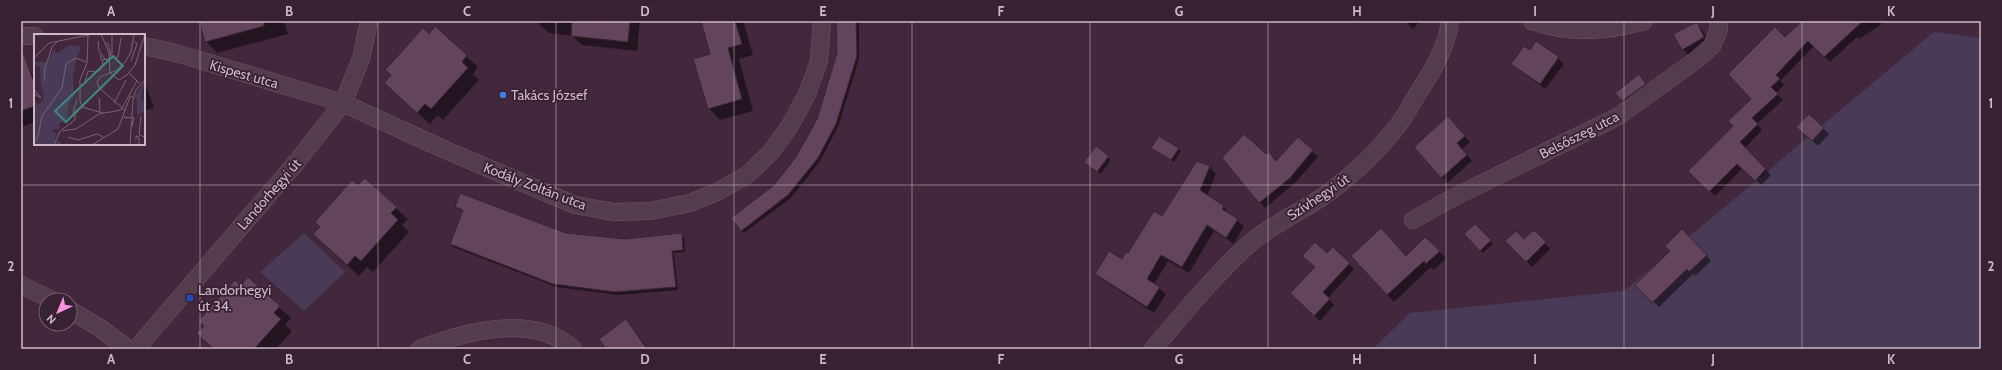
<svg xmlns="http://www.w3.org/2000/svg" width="2002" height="370" font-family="Cabin,sans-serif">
  <rect width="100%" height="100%" fill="#43283d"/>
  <g fill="#493b58">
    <polygon points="1934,32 1981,38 1981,349 1373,349 1410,313 1624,291"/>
    <polygon points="304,233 345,272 304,311 260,272"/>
  </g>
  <g fill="#0007">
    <polygon points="200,21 284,21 288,34 217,53 206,41"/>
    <polygon points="539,21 640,21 637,51 582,45 572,36 549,33 539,24"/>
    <polygon points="702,21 743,21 753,55 739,59 753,111 720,120 709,108 712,55"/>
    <polygon points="837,21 859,21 859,59 838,127 820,161 791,198 744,233 742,230 797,157 817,119 838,53"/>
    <polygon points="1355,21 1361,21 1358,24"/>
    <polygon points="1405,21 1420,21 1413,29"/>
    <polygon points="1803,21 1880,21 1882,24 1859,39 1857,37 1830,62 1814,46 1780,81 1784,85 1776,93 1783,100 1757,124 1762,130 1745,148 1771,175 1761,185 1743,168 1715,196 1690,171 1734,126 1752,99 1785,39"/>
    <polygon points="1696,24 1702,29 1709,42 1688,55 1683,49"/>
    <polygon points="435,28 478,67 473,74 479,80 443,120 438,115 430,124 397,94 392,75"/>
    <polygon points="1530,51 1558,58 1564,64 1545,89 1512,64"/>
    <polygon points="29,70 35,76 35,122 21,127 21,73"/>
    <polygon points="1639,75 1651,90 1628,106 1622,101"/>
    <polygon points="144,79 154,108 144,111"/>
    <polygon points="1809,115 1829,134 1818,146 1798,127"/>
    <polygon points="1453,123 1470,142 1462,149 1472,161 1447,183 1442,177"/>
    <polygon points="1298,138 1318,157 1295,183 1265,208 1260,202 1266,155 1269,153 1277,161"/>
    <polygon points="1097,148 1111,160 1101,174 1088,164"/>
    <polygon points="1153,148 1178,148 1181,151 1174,162"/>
    <polygon points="1198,162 1210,167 1216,174 1207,196 1223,206 1229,214 1244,226 1234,244 1214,231 1189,273 1168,261 1154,284 1166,294 1154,313 1103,280 1096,274 1122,260 1129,254 1162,217"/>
    <polygon points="456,207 566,234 625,240 681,234 684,237 685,252 674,253 678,290 618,295 556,287 453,247 451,244 463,211"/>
    <polygon points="396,208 408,219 402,225 409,232 373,272 367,267 359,276 326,246"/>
    <polygon points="1475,225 1493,244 1483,253 1465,234"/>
    <polygon points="1534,231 1550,249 1532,267 1507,241 1524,240"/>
    <polygon points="1688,236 1711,261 1695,276 1693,274 1659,307 1637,285"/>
    <polygon points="1425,238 1446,258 1434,270 1431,267 1394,302 1352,256 1406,257"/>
    <polygon points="1327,254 1349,264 1354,269 1328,298 1334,305 1320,321 1296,299"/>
    <polygon points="241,286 279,307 291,318 285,325 292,331 276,349 214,349 198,333"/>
    <polygon points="626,321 633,328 648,349 608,349"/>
  </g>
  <g fill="#63445c" stroke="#3a2335">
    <polygon points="199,21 264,21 264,26 205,42"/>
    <polygon points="572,21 630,21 628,42 571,36"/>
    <polygon points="701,21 735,21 742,44 728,48 742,99 708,109 693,59 710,54"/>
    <polygon points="836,21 856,21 857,56 836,124 818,158 788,195 741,231 731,218 774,185 796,157 817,119 837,53"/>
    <polygon points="1802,21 1863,21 1824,57 1808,41 1776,75 1780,79 1771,87 1778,94 1752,118 1758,124 1740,142 1766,169 1755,181 1737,164 1709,192 1688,171 1733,126 1728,121 1751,99 1728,74 1775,27 1785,37"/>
    <polygon points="1697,22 1704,37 1682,50 1673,34"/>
    <polygon points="435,26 467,55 462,62 468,68 431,109 425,104 417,113 384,83 391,75 385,70 423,28 429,34"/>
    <polygon points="1536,41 1559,57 1540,84 1511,64 1524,46 1530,50"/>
    <polygon points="21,52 23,52 35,85 35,106 21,111"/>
    <polygon points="1639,74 1646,84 1622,101 1615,93"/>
    <polygon points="1809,114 1824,128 1812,141 1796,127"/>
    <polygon points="1448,116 1465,136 1457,143 1467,155 1441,178 1414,147"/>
    <polygon points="1244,134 1266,154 1269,152 1276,161 1298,137 1313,150 1290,178 1259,203 1222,158"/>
    <polygon points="1159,136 1179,148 1171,160 1151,148"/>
    <polygon points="1096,146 1109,156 1097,172 1084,162"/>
    <polygon points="1197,161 1210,166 1200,190 1224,206 1222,209 1238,219 1226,238 1207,225 1182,267 1161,255 1147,279 1160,287 1147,307 1095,274 1109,251 1122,259 1126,252 1128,253 1154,211 1162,216"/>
    <polygon points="365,178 397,207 391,213 398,220 361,261 355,256 347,265 313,234 320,227 315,222 352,180 358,185"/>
    <polygon points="460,193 566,233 625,239 682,233 683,250 672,251 676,287 615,292 553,284 450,244 463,210 455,207"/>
    <polygon points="1475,224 1491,240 1480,251 1464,234"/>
    <polygon points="1381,228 1406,256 1425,237 1440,251 1426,264 1424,261 1387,295 1351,256"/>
    <polygon points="1682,229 1707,255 1689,272 1687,269 1652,303 1635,285 1670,251 1665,246"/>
    <polygon points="1534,230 1546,242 1526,262 1505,241 1516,231 1524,239"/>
    <polygon points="1315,242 1327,253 1333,247 1350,263 1323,292 1330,299 1314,316 1290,293 1315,267 1302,256"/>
    <polygon points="248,277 280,306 274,313 281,319 254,349 214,349 196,333 204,326 198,321 235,280 241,285"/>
    <polygon points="626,319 647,349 606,349 599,339"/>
  </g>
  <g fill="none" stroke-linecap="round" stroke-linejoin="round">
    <g stroke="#6d5868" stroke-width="18">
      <g id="minor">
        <path d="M1532 21C1570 34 1605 32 1644 21"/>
        <polyline points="21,36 35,36"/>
        <polyline points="144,46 176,53 343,103 441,148 575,205 614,212 650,211 690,203 717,192 747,175 771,152 791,124 807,94 819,61 822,21"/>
        <polyline points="1413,220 1454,197 1617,117 1696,60 1712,46 1719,29 1718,21"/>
        <polyline points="21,285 52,300"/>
        <polyline points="70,310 100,328 128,349"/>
        <polyline points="136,349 294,165 343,103 361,59 369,21"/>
        <path d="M420 349C464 332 533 312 573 349"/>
        <path d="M1153 349C1183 314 1213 277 1247 246 1271 224 1302 212 1328 193 1353 175 1377 152 1396 128 1405 117 1412 102 1420 90 1434 68 1447 47 1450 21"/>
      </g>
    </g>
    <use href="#minor" stroke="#533c4d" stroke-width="17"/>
  </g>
  <path fill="none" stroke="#ccbac7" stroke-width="1" stroke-opacity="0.55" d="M200 21V349M378 21V349M556 21V349M734 21V349M912 21V349M1090 21V349M1268 21V349M1446 21V349M1624 21V349M1802 21V349M21 185H1981"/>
  <circle fill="#3f7fe0" stroke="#382133" stroke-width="1.5" cx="503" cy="95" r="4"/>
  <rect fill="#1a4fb4" stroke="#382133" stroke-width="1.5" x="186" y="294" width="8" height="8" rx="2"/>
  <g text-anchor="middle" stroke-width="3.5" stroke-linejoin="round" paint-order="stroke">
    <g font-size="14" fill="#ccbac7" stroke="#382133">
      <text transform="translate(244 74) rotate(16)" y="5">Kispest utca</text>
      <text transform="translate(1579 135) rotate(-27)" y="5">Belsőszeg utca</text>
      <text transform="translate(535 186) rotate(21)" y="5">Kodály Zoltán utca</text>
      <text transform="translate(269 194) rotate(-49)" y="5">Landorhegyi út</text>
      <text transform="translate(1318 197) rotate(-34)" y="5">Szívhegyi út</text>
    </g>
    <g font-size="14" fill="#ccbac7" stroke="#382133" text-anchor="start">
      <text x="511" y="100">Takács József</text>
      <text x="198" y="295">Landorhegyi<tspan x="198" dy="16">út 34.</tspan></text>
    </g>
  </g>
  <g transform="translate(34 34)">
    <rect width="111" height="111" fill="#43283d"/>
    <path d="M36 11 45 12 47 16 43 21 39 42 40 62 35 69 33 85 25 90V95H19V99H23L20 107H26L27 111H0V68L5 70 9 66 10 57 7 54 6 33 0 32V28H14L19 16 24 19ZM111 47 107 65 110 66 111 76 103 82V65L100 64Z" fill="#493b58"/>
    <path fill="none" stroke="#7a6274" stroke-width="1" d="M67 0 75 19 76 39 85 46 93 41 101 31 111 0M54 1 53 29 46 46V67L48 73 69 79M64 7 65 17 72 26M72 9 74 10 77 21M75 22 78 20V0M0 24 15 9 59 0M69 26 84 23 87 4M97 27 103 10 100 7M95 39 106 50M10 47 11 34 18 13 23 8M51 47 54 37 63 38 67 35 69 28 66 21M0 55 7 64 0 60M65 64 66 77M80 69 92 46M91 76 65 54 63 48 66 43 83 36 91 28 97 18 100 0M41 80 39 78 43 65M107 82 105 101 111 103M94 84 90 83 100 84 98 92M28 97 42 95 65 80 87 76 103 47M34 103 44 106 63 100 69 103M102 106V102L105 103V111M0 108 4 102 8 82 28 54 32 30 42 24 52 28M20 111 26 97 41 86V77L48 73M58 111 84 95 96 63 99 62M96 111 99 65 102 56 111 46"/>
    <path fill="#3e8784" fill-opacity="0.15" stroke="#3e8784" stroke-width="2" d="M79 22 89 32 32 88 21 77Z"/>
    <rect width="111" height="111" fill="none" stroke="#ccbac7" stroke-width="2"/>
  </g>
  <rect width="2002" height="370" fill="none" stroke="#382133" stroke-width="44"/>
  <g transform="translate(58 312) rotate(224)"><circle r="19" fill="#382133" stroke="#735e6e"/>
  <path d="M0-3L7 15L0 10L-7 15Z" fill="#f794dd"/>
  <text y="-6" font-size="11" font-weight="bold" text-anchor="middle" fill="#ccbac7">N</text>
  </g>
  <rect x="22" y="22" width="1958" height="326" fill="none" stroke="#ccbac7" stroke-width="1.5"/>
  <g font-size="13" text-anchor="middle" font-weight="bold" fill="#ccbac7">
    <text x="111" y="16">A</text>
    <text x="289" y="16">B</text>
    <text x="467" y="16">C</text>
    <text x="645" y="16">D</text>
    <text x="823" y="16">E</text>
    <text x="1001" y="16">F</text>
    <text x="1179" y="16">G</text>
    <text x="1357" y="16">H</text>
    <text x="1535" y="16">I</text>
    <text x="1713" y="16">J</text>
    <text x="1891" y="16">K</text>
    <text x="11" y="108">1</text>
    <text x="1991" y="108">1</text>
    <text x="11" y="271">2</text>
    <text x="1991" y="271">2</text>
    <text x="111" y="364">A</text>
    <text x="289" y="364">B</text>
    <text x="467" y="364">C</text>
    <text x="645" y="364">D</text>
    <text x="823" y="364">E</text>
    <text x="1001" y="364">F</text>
    <text x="1179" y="364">G</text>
    <text x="1357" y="364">H</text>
    <text x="1535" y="364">I</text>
    <text x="1713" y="364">J</text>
    <text x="1891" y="364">K</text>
  </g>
</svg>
